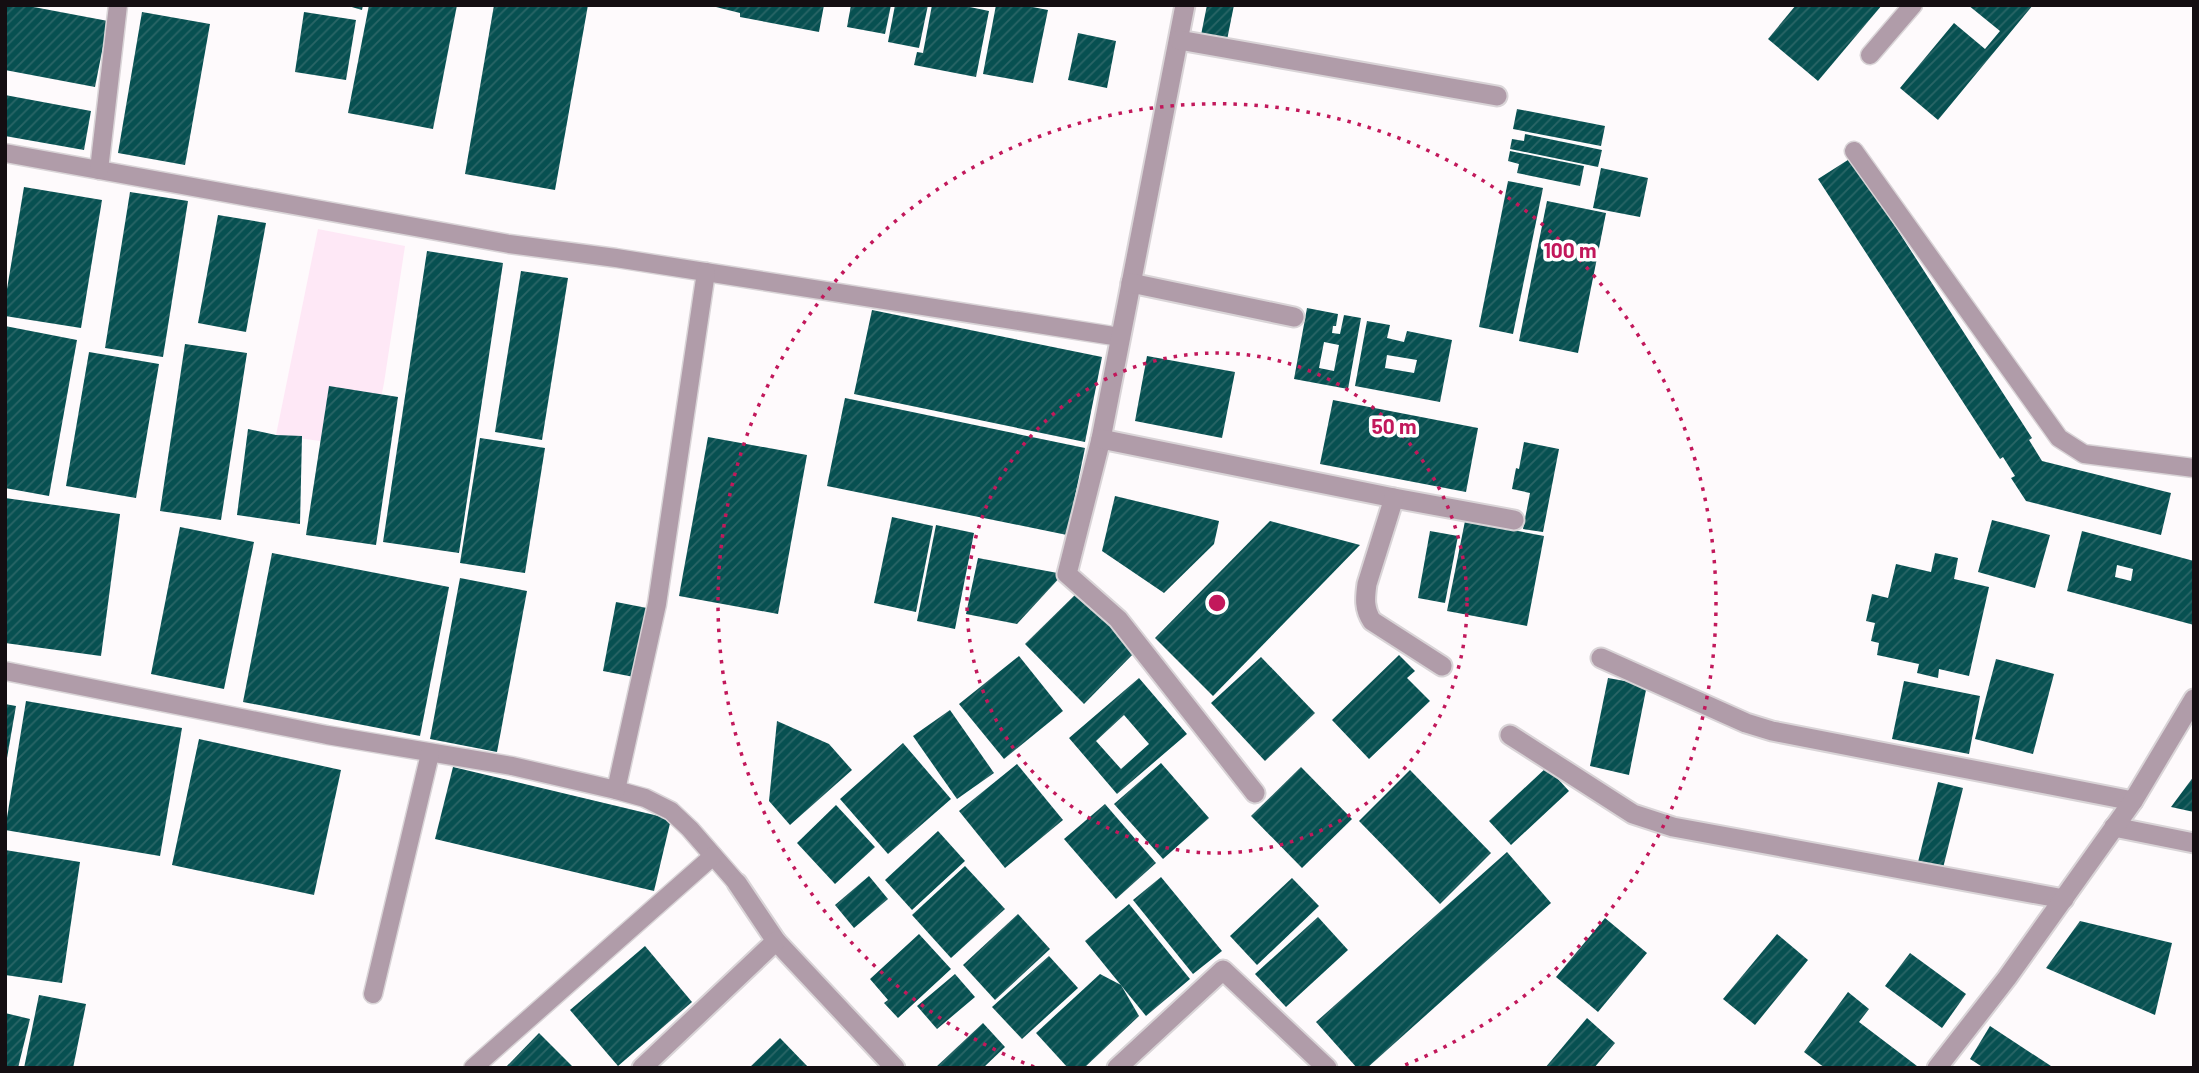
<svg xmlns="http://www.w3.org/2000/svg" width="2199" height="1073" font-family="Barlow,sans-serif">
  <defs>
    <pattern id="building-hatch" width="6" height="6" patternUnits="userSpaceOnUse" patternTransform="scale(1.75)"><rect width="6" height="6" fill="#075051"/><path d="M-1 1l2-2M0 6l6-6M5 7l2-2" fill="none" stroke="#2a6566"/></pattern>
  </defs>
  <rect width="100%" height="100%" fill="#fefafc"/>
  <polygon fill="#fee8f6" points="318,229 405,246 384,383 370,453 320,441 276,435"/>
  <g fill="url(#building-hatch)" fill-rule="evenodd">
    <polygon points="5,5 23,5 108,21 95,87 5,70"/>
    <polygon points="345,5 363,5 362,10"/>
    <polygon points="369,5 457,5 433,129 348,113"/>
    <polygon points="494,5 588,5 555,190 465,174"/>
    <polygon points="708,5 824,5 819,32 740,17 740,13"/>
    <polygon points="851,5 891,5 885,34 847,27"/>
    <polygon points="895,5 928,5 919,48 888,42"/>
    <polygon points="932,5 960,5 989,11 976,77 914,65 917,52 923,53"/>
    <polygon points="996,5 1022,5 1048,10 1033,83 983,74"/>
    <polygon points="1207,5 1234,5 1227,40 1201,35"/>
    <polygon points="1796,5 1882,5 1818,81 1768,39"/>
    <polygon points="1968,5 2033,5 1938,120 1900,88 1954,23 1985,49 2000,31"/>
    <polygon points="142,12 210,24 185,165 118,153"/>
    <polygon points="304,12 356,20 346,80 295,72"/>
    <polygon points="1078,33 1116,41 1107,88 1068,80"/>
    <polygon points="5,95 91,111 84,150 5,136"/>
    <polygon points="1517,109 1605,126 1601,146 1513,129"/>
    <polygon points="1525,134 1602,150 1598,167 1510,149 1512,139 1524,141"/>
    <polygon points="1510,151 1584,166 1580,186 1517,173 1519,164 1508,161"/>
    <polygon points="1851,158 2032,438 2029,440 2042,461 2171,493 2161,535 2026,501 2011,478 2015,476 2003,457 2000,459 1818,179"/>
    <polygon points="1601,168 1648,178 1640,217 1593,208"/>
    <polygon points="1508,181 1543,188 1513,334 1479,327"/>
    <polygon points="24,187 102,200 81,328 5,316 5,301"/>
    <polygon points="130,192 188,201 163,357 105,348"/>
    <polygon points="1547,201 1606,213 1578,353 1519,341"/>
    <polygon points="218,215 266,223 246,332 198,323"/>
    <polygon points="427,251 503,263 459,553 383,542"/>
    <polygon points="521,271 568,278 542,440 495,432"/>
    <path d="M1307 308 1338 314 1336 326H1333L1332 333 1340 334 1344 315 1361 318 1348 389 1294 379ZM1324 342 1339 345 1334 371 1319 368Z"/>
    <polygon points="872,310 1102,357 1085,442 854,394"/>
    <path d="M1367 321 1390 325 1387 338 1404 342 1407 331 1452 340 1440 402 1355 386ZM1387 355 1417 360 1414 373 1385 368Z"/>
    <polygon points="5,326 77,340 49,496 5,488"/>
    <polygon points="185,344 247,353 221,520 160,511"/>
    <polygon points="89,352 159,364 136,498 66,486"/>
    <polygon points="1147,356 1235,372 1222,438 1135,421"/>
    <polygon points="329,386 398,397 376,545 306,535"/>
    <polygon points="845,398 1085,448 1067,535 827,486"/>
    <polygon points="1333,400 1478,428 1466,492 1320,464"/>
    <polygon points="248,429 276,435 302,436 300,524 237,515"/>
    <polygon points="708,437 807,455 778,614 679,596"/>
    <polygon points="480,438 545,448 525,573 460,563"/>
    <polygon points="1524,442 1559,449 1543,532 1523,529 1530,493 1512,489 1516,468 1519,469"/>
    <polygon points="1115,496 1219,521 1214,544 1164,593 1102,551"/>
    <polygon points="5,498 120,514 101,656 5,643"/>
    <polygon points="892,517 933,526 916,612 874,603"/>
    <polygon points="1992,520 2050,535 2035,588 1978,572"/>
    <polygon points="1270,521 1360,545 1213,696 1155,638"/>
    <polygon points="1465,521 1544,536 1527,626 1447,611"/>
    <polygon points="936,525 974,533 955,629 917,621"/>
    <polygon points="180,527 254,542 224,689 151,674"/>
    <polygon points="1430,531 1458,536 1445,603 1418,598"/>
    <path d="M2082 531 2194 561V625L2067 591ZM2117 565 2133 569 2131 581 2115 577Z"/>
    <polygon points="272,553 449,587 420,736 243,702"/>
    <polygon points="1935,553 1958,558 1954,579 1989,587 1969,676 1939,669 1938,678 1917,673 1919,664 1877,655 1879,643 1871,641 1875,623 1866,621 1872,594 1888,598 1896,564 1931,572"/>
    <polygon points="978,558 1063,574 1017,624 966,614"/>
    <polygon points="460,578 527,591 497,752 430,739"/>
    <polygon points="1080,590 1138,649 1084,704 1025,644"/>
    <polygon points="616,602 647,608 634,677 603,671"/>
    <polygon points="1399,655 1415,671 1407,678 1430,701 1369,759 1332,720"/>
    <polygon points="1019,656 1063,711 1004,759 959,704"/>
    <polygon points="1261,657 1315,713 1265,761 1211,703"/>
    <polygon points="1996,659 2054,674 2033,754 1975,739"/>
    <path d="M1139 678 1187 734 1117 794 1069 738ZM1124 715 1149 744 1121 769 1096 741Z"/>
    <polygon points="1608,678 1647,685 1629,775 1590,766"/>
    <polygon points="1904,681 1980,696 1969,754 1892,739"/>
    <polygon points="26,701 182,728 160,856 5,830"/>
    <polygon points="5,704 16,706 7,758 5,758"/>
    <polygon points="950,710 994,773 957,799 913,736"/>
    <polygon points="777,721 829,744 852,770 790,825 769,801"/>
    <polygon points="199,739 341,770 314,895 172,865"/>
    <polygon points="903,743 951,799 888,854 840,799"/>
    <polygon points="1161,763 1209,818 1163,859 1114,804"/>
    <polygon points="1017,764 1063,820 1005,868 959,811"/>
    <polygon points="453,767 671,819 654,891 435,839"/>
    <polygon points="1301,767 1352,819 1302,868 1251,816"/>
    <polygon points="1547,767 1569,791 1511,845 1489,821"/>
    <polygon points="1410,770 1491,853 1440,904 1359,821"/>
    <polygon points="2194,776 2194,812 2171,807"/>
    <polygon points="1938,782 1963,788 1943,868 1918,862"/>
    <polygon points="1105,804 1156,863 1116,899 1064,839"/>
    <polygon points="836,805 875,847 835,884 797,843"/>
    <polygon points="938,831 965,861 912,910 885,880"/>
    <polygon points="5,850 80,862 62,983 5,975"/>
    <polygon points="1507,852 1551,903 1367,1068 1357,1068 1316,1022"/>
    <polygon points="965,866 1005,909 951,958 912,915"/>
    <polygon points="869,876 888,899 854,928 835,905"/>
    <polygon points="1161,877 1222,951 1193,974 1133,900"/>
    <polygon points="1292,878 1319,906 1257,965 1230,936"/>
    <polygon points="1129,904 1190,979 1146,1016 1085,941"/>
    <polygon points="1018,914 1050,949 995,1000 963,965"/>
    <polygon points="1318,917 1348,950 1286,1007 1255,974"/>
    <polygon points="1605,918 1647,953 1598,1012 1556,977"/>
    <polygon points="2080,921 2172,943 2155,1015 2046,968"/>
    <polygon points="919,934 951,969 898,1018 884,1003 888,1000 870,979"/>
    <polygon points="1777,934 1808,960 1755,1025 1723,999"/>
    <polygon points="645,946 692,1002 618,1066 570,1010"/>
    <polygon points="1910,953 1966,994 1942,1028 1885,986"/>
    <polygon points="1049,956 1078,988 1022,1039 992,1007"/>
    <polygon points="955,974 975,997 937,1029 917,1006"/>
    <polygon points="1100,974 1121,985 1139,1016 1084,1068 1068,1068 1036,1033"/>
    <polygon points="1848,992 1869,1009 1859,1022 1917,1066 1915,1068 1825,1068 1804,1052"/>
    <polygon points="39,995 86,1004 73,1068 24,1068"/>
    <polygon points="5,1013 30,1019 18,1068 5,1068"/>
    <polygon points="1587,1018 1615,1043 1594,1068 1545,1068"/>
    <polygon points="983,1023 1005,1047 983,1068 935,1068"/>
    <polygon points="1990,1026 2054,1068 1984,1068 1970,1059"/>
    <polygon points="539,1033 574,1068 505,1068"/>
    <polygon points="780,1038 809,1068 749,1068"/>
  </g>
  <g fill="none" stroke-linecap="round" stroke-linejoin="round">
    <g stroke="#d9d4d7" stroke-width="21">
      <g id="service">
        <polyline points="1870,55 1913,5"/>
        <polyline points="1854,151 2059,438 2084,454 2194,468"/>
        <polyline points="5,153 509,244 616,258 1120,337"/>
        <polyline points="99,170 118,5"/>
        <polyline points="5,671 327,735 512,766 616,790 645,798 671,811 690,829 737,883"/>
        <polyline points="616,790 657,604 706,272"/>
        <polyline points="373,994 430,754"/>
        <polyline points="473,1068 713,856"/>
      </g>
    </g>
    <g stroke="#d9d4d7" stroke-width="23">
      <g id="minor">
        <polyline points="1185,5 1101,439 1067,574 1118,619 1255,793"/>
        <polyline points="1179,40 1497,96"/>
        <polyline points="1131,283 1294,317"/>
        <polyline points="1101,439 1394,498 1514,520"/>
        <path d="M1394 498 1367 584C1365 598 1364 609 1372 621L1442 666"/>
        <polyline points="1601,658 1746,723 1772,731 2133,801"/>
        <polyline points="1510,735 1633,814 1673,827 2064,899"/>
        <polyline points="2114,827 2194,843"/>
        <polyline points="737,883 776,941 895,1068"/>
        <polyline points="642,1068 776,941"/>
        <polyline points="1117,1068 1223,970 1327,1068"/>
        <polyline points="1937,1068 2007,978 2133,801 2194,699"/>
      </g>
    </g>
    <use href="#service" stroke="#b09ca9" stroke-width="18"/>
    <use href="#minor" stroke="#b09ca9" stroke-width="19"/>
  </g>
  <g fill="none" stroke="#c2185b" stroke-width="3.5" stroke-dasharray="3.5 7">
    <circle cx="1217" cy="603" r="250"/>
    <path d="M1034 1067A499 499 0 1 1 1400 1067"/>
  </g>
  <circle cx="1217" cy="603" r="10" fill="#c2185b" stroke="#fff" stroke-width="3.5"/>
  <g font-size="21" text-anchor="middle" font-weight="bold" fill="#c2185b" stroke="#fff" stroke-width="7" stroke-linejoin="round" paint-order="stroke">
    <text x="1570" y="258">100 m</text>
    <text x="1394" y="434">50 m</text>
  </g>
  <rect width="2199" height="1073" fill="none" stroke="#140e12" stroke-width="14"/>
</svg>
